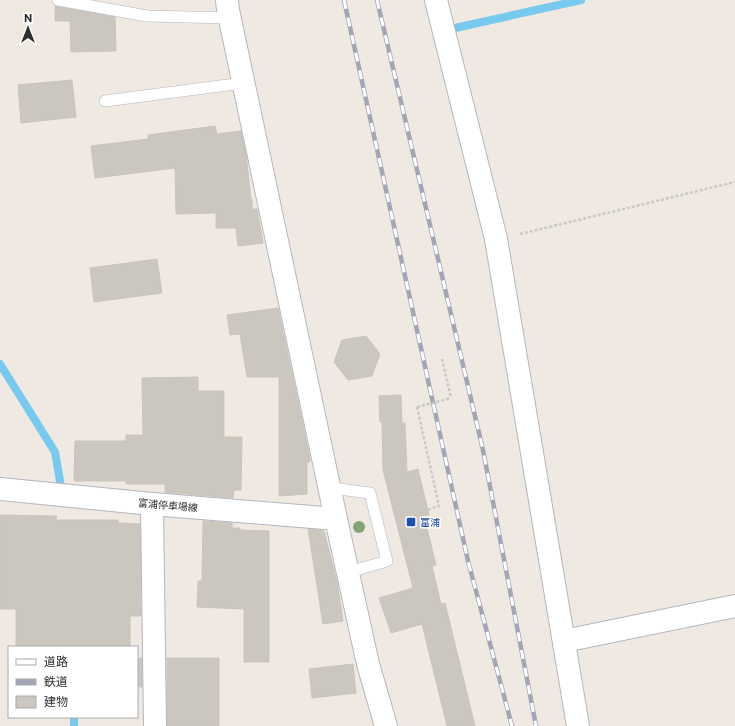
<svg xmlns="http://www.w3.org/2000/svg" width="735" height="726" font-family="Commissioner,'Noto Sans JP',sans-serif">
  <rect width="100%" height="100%" fill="#efe9e1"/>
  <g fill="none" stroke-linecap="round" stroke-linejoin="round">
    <g stroke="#77c9ed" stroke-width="8">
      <polyline points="455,28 581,0"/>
      <polyline points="0,364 55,452 60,481"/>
      <polyline points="74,726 74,717"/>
    </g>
  </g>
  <g fill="#cbc7bf" stroke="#cac5ba">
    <polygon points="55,6 115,17 116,51 71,52 70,21 55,21"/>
    <polygon points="72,80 76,117 21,123 18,85"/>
    <polygon points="215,126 217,134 241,131 246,154 251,199 252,199 252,209 257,209 263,243 238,246 236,228 216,228 216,213 176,214 175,168 95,178 91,146 148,139 148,135"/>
    <polygon points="157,259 162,293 94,302 90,268"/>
    <polygon points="278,308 309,453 310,462 307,462 307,494 279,496 279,377 247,377 240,334 230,335 227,315"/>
    <polygon points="366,336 380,354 372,376 348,380 334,362 342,340"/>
    <polygon points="198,377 198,391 224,391 224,437 242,437 241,490 234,490 233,498 165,492 165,484 126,484 126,481 74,481 75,441 126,441 126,435 143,435 142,378"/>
    <polygon points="401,395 402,423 405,423 407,472 418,469 429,515 424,516 436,565 432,566 441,604 445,603 475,726 447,726 422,624 391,633 379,598 413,588 383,470 382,422 380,422 379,396"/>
    <polygon points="0,515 57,516 56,520 118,520 118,523 140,524 141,616 130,616 130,647 16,647 16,609 0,609"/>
    <polygon points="203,521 232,523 232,528 240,528 240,530 269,531 269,662 244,662 244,609 197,607 198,581 202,581"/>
    <polygon points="308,529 324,531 337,582 343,621 323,624"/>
    <rect x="137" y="658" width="5" height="29"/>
    <rect x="167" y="658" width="52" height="68"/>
    <polygon points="353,664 356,693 312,698 309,669"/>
  </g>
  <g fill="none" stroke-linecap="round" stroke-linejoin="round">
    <g stroke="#b4b6c0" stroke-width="12">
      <g id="lane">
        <polyline points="58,0 147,16 229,18"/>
        <polyline points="105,101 243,83"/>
        <polyline points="331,488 370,493 387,561 349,572"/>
      </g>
    </g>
    <g stroke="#b4b6c0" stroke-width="24">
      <g id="street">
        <polyline points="227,0 228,10 336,519"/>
        <polyline points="436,0 496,239 578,726"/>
        <polyline points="152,504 155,726"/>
        <polyline points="564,641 735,606"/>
      </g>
    </g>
    <g stroke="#b4b6c0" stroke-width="24">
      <polyline id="secondary" points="0,489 152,504 336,519 368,664 386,726"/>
    </g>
    <g stroke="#c9c9c9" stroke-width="2.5" stroke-dasharray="3 2" stroke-linecap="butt">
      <polyline points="520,234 735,182"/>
      <polyline points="442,359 451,398"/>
      <polyline points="417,407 439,506 427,510"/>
    </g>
    <use href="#lane" stroke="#fff" stroke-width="11"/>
    <use href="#street" stroke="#fff" stroke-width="22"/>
    <use href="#secondary" stroke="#fff" stroke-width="22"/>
    <g stroke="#a3a5b7" stroke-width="4.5">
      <g id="rail">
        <polyline points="344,0 468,561 512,726"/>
        <polyline points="377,0 483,450 536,726"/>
      </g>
    </g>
    <use href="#rail" stroke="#fff" stroke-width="3" stroke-dasharray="9" stroke-linecap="butt"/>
    <polyline stroke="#c9c9c9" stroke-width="2.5" stroke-dasharray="3 2" stroke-linecap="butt" points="417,407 451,398"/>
  </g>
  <circle fill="#83a475" cx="359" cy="527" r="6"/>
  <rect fill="#1a4fb4" stroke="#fff" stroke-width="1.5" x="406" y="517" width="10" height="10" rx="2"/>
  <g text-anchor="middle" stroke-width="3" stroke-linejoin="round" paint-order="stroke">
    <g font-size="10" fill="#2e2e2e" stroke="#fff">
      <text transform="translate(168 505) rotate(5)" y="4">富浦停車場線</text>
    </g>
    <g font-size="10" fill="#164399" stroke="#fff" text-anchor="start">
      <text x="420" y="526">富浦</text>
    </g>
  </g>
  <rect x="8" y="646" width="130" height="72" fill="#ffffff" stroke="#ababab"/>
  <rect x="16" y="659" width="20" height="6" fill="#ffffff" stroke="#ababab"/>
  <text x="44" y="666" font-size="12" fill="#2e2e2e">道路</text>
  <rect x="16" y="679" width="20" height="6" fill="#a3a5b7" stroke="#ababab"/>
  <text x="44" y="686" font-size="12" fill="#2e2e2e">鉄道</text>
  <rect x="16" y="696" width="20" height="12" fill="#cbc7bf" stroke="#ababab"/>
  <text x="44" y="706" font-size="12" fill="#2e2e2e">建物</text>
  <g transform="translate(28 28)" stroke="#ffffff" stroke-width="3" paint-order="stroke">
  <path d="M0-3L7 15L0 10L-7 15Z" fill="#2e2e2e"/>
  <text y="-6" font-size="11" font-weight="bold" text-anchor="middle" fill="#2e2e2e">N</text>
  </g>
</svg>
